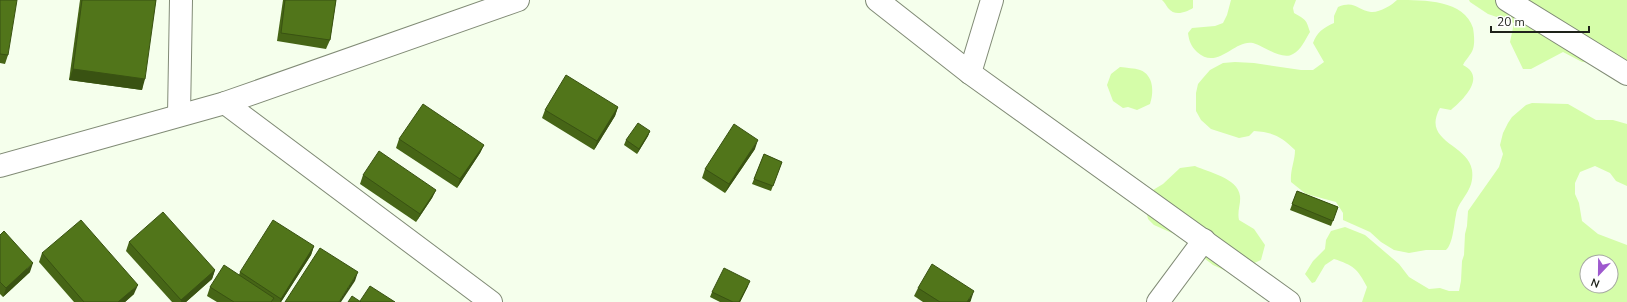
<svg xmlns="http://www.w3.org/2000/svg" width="1627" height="302" font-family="'Nunito Sans',sans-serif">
  <rect width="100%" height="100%" fill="#f5ffec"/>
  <g fill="#d5fda9" fill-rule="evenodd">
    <path d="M1162 0H1193V8C1186 12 1175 17 1168 8 1166 5 1165 3 1162 0Z"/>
    <path d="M1231 0H1296L1293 8 1294 13C1306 20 1306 19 1310 32 1305 40 1301 50 1293 54 1282 61 1264 46 1253 43 1234 39 1218 71 1197 52 1191 46 1189 41 1188 33L1192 28 1215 26 1223 23 1227 15Z"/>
    <path d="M1397 0C1425 0 1464 0 1473 28 1474 34 1475 43 1473 49 1471 55 1466 59 1463 65 1487 77 1463 100 1451 110L1440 108C1421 142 1468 144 1472 170 1475 192 1458 199 1456 215 1454 224 1453 244 1446 250H1426L1409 253 1394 250 1381 242 1370 232 1343 220V213L1336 202 1306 194 1291 182C1290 170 1295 161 1295 150 1282 137 1273 132 1254 131L1249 136 1239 138 1211 129 1201 120 1196 111V93L1198 84 1203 78 1210 70 1223 63 1235 62 1254 63 1301 70H1313L1324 62 1313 43C1317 32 1323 28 1334 23V16L1338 7C1355 0 1357 10 1371 12 1379 13 1392 5 1397 0Z"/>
    <polygon points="1469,0 1627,0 1627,74 1610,63 1582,62 1563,52 1531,69 1523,69 1510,42 1514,23 1488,14 1470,2"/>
    <path d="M1120 67C1127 68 1134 68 1140 70 1154 75 1154 93 1150 104L1137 110 1128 107 1123 108 1113 101 1107 85 1111 74Z"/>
    <path d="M1532 103 1568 104 1596 120H1613L1627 124V186L1616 181 1610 173 1595 166 1580 172 1575 183V194L1579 203 1582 221 1598 234 1627 245V302H1362L1367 287C1358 269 1353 265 1334 259L1325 265 1315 282 1312 283 1305 274 1313 261 1325 249 1326 240 1331 231 1345 227 1365 235 1399 264 1409 277 1429 289 1440 288 1449 291H1459L1461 281 1462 261 1464 255 1465 234 1467 226 1468 211 1499 167 1503 154 1500 145 1503 133 1508 123 1512 117 1526 105ZM1587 262H1611V286H1587Z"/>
    <path d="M1195 166C1208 172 1238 178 1240 196 1241 204 1237 211 1239 220L1254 229 1265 245 1261 260 1234 272 1226 271 1213 265 1200 255 1199 248 1181 237 1154 225 1148 219 1146 210 1148 195 1153 190 1163 184 1180 168Z"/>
  </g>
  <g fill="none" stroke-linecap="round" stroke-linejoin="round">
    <g stroke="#818b76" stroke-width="24">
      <g id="minor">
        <polyline points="877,0 970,73 1289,302"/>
        <polyline points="1507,0 1627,74"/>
        <polyline points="970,73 992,0"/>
        <polyline points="225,103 518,0"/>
        <polyline points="179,115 181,0"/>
        <polyline points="0,166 225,103 491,302"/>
        <polyline points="1158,302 1204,240"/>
      </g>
    </g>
    <use href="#minor" stroke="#fff" stroke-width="22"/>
  </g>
  <g fill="#466516">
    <polygon points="0,0 8,55 5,64 0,63"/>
    <polygon points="80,0 156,0 142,90 69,80"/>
    <polygon points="283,0 336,0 330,40 326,49 277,41"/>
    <polygon points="618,107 615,116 594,150 542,118 545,110"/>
    <polygon points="650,131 648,136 637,154 624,145 626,140"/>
    <polygon points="399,139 484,145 480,153 457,188 396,148"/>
    <polygon points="755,149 725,193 702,178 705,169"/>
    <polygon points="764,154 782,162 771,191 752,184"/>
    <polygon points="363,175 436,190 432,198 416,222 360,184"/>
    <polygon points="1297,191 1338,207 1331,226 1290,210"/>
    <polygon points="0,235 30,272 3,297 0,294"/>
    <polygon points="129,242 215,270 212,279 186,302 172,302 126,251"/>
    <polygon points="314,246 311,255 281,302 217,302 207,296 210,287 239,275 240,272"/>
    <polygon points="42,253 134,294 125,302 74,302 39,262"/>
    <polygon points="748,286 740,302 720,302 710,297 712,292"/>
    <polygon points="918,288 971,300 970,302 923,302 914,296"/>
  </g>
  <g fill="#395212">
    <polygon points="73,69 145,79 142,90 69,80"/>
    <polygon points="618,107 615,116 594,150 597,141"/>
    <polygon points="650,131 648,136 637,154 639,149"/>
    <polygon points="758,140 755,149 725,193 729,184"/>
    <polygon points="484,145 480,153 457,188 460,179"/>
    <polygon points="436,190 432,198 416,222 420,214"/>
    <polygon points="314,246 311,255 281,302 280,302 281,299"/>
    <polygon points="33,263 30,272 3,297 6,288"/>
    <polygon points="215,270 212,279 186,302 181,302 181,300"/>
    <polygon points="358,272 355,281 341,302 339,302"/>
    <polygon points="750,281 748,286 740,302 739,302"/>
    <polygon points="138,285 134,294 125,302 118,302"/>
    <polygon points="974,291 971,300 970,302 967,302"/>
  </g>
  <g fill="#51751a" stroke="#395212">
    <polygon points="0,0 17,0 8,55 0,54"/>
    <polygon points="82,0 156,0 145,79 73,69"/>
    <polygon points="285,0 336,0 330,40 281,33"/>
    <polygon points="566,75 618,107 597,141 545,110"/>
    <polygon points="423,104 484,145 460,179 399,139"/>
    <polygon points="638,123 650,131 639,149 626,140"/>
    <polygon points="734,124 758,140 729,184 705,169"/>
    <polygon points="379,151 436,190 420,214 363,175"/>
    <polygon points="764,154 782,162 773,186 754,179"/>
    <polygon points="1297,191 1338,207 1333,221 1292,204"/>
    <polygon points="163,212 215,270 181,300 129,242"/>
    <polygon points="81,220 138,285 118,302 84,302 42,253"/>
    <polygon points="273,220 314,246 281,299 240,272"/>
    <polygon points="4,231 33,263 6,288 0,282 0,235"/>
    <polygon points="320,248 358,272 339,302 285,302"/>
    <polygon points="932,264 974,291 967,302 940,302 918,288"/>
    <polygon points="224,265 274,298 271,302 234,302 210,287"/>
    <polygon points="724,268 750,281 739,302 733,302 712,292"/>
    <polygon points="370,286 395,302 361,302 360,301"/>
    <polygon points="352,296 361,302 348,302"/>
  </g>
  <g transform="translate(1599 274) rotate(202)"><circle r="19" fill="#ffffff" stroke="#a5a7a3"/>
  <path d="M0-3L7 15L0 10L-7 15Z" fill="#9e59ce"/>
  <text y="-6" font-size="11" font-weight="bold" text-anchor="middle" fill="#1e221a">N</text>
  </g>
  <path d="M1491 26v6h98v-6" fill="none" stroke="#1e221a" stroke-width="2"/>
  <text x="1497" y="26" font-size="12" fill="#1e221a" stroke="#ffffff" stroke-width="3" paint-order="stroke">20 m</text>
</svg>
